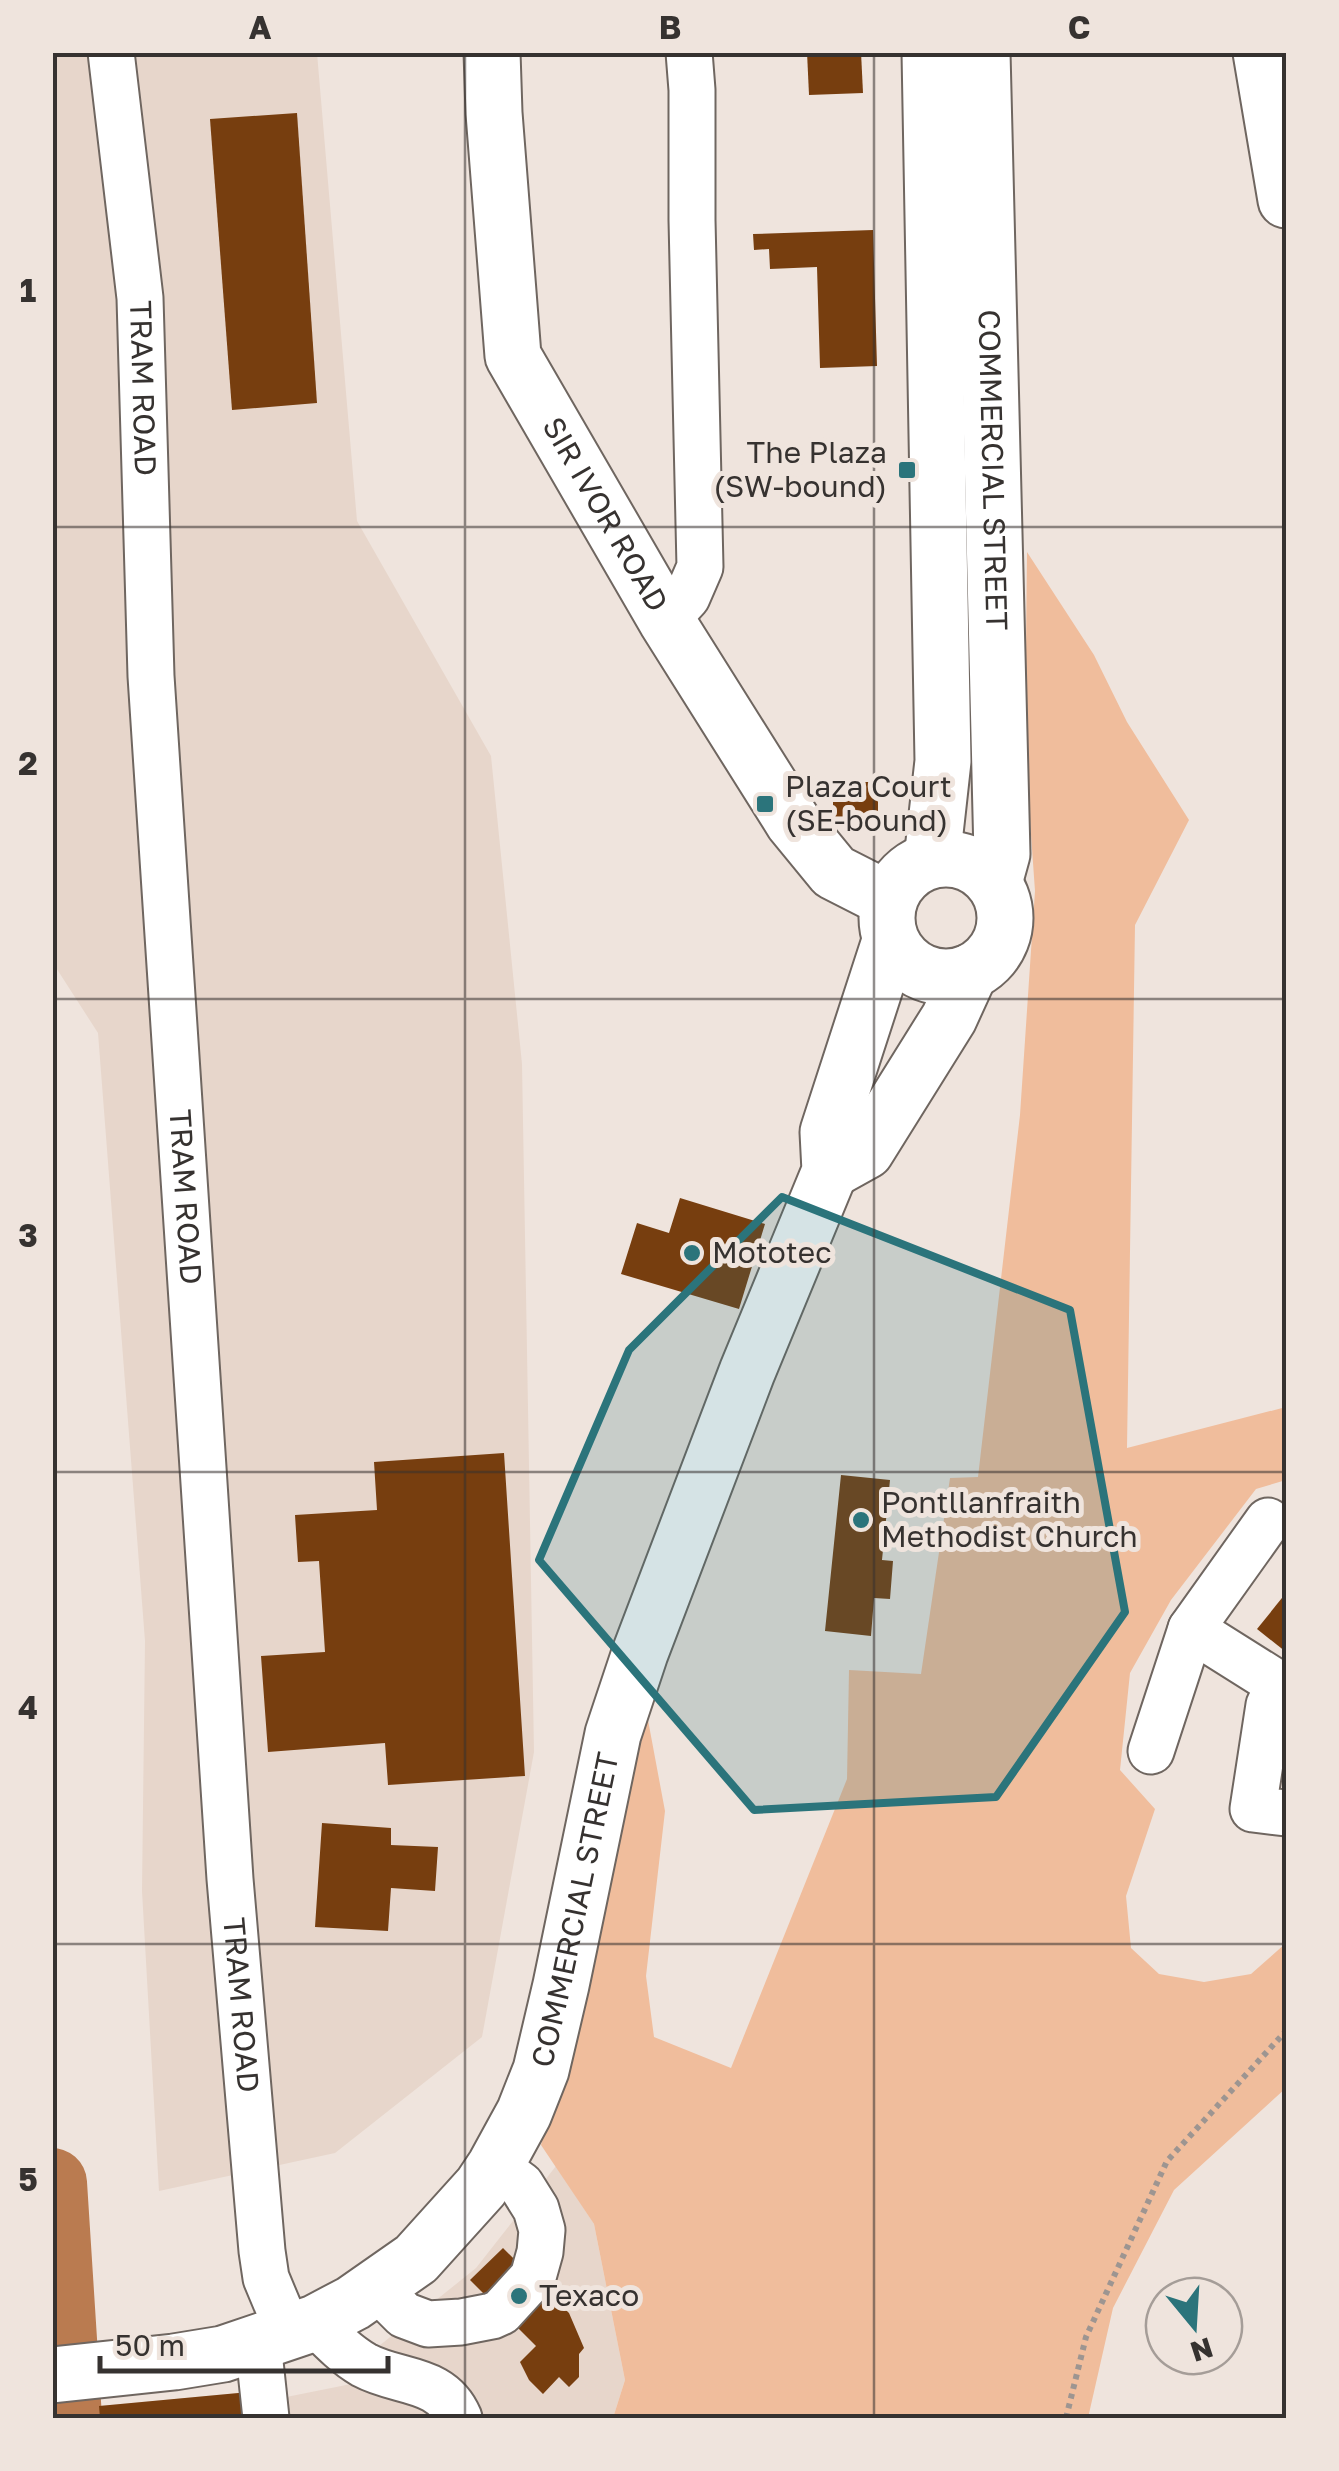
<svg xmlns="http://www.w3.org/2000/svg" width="1339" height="2471" font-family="'Golos Text',sans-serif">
  <rect width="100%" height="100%" fill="#efe4dd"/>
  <g fill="#e7d6cb">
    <polygon points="53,53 317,53 357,521 491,756 522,1064 534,1752 482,2037 335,2153 159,2191 142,1891 145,1641 98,1033 53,963"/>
    <polygon points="556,2166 594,2224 625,2380 613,2418 100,2418 99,2406 249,2392 251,2404 366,2381 379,2346 476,2268"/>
  </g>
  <polygon fill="#f0bd9c" points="1027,552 1094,655 1127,722 1189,820 1135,925 1127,1448 1286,1407 1286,1480 1256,1489 1171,1600 1130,1673 1120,1770 1155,1809 1126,1896 1131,1948 1159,1974 1204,1982 1251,1974 1286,1943 1286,2088 1174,2190 1113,2308 1088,2418 613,2418 625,2380 594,2224 541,2145 645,1704 665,1811 646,1976 654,2037 731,2068 847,1779 849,1670 921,1674 950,1478 978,1477 1020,1115 1035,891 1025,749"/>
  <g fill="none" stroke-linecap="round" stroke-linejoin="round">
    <polyline stroke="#ba7b50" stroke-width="70" points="52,2183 67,2418"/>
  </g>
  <g fill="#773e0f">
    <polygon points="807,52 861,52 863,93 809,95"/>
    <polygon points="297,113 317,403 232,410 210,119"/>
    <polygon points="873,230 877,366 820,368 817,267 770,269 769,249 754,250 753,234"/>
    <rect x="833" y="782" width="45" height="42"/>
    <polygon points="680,1198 765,1224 739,1309 621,1274 637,1223 669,1233"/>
    <polygon points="504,1453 525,1776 388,1785 385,1743 268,1752 261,1656 325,1652 319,1561 298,1562 295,1515 377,1510 374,1462"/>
    <polygon points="841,1475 890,1480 882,1560 893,1561 890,1599 874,1598 871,1636 825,1631"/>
    <polygon points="1286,1593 1286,1652 1257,1629"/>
    <polygon points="322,1823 391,1828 391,1845 438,1847 435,1891 391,1888 388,1931 315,1927"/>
    <polygon points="503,2248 569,2313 584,2348 579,2354 579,2377 569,2387 559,2377 543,2394 529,2380 520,2362 536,2346 470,2280"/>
    <polygon points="249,2392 252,2418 100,2418 99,2406"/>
  </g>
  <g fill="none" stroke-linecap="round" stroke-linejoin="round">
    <g stroke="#6f6660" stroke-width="49">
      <g id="minor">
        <path id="s1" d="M111 52 140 298 151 676 230 1879 262 2251 266 2278 289 2333"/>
        <polyline points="666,620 687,597 700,567 692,220 692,90 689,52"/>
        <polyline points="1191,1629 1280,1685 1269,1705 1253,1809 1286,1813"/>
        <polyline points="1151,1751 1191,1629 1268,1521"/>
        <polyline points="376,2287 404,2315 428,2324 461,2322 492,2316 501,2312 533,2277 540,2252 542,2230 536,2209 521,2185 495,2166"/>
        <path d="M315 2323C330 2338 345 2354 364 2365 399 2384 441 2376 459 2418"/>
        <polyline points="258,2343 266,2418"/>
      </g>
    </g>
    <g stroke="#6f6660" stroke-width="59">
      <g id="major">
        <path id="s2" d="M492 52 494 113 513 356 666 620 793 822 834 872 889 900"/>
        <polyline points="930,52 943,761 932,860"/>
        <path id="s3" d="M982 52 1002 854 994 883"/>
        <polyline points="1261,52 1286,200"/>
        <circle cx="946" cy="918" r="59"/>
        <polyline points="830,1171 866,1151 949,1018 970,972"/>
        <path id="s4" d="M52 2375 174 2362 223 2354 315 2323 353 2303 416 2259 481 2187 495 2166 524 2113 541 2070 561 1985 613 1734 640 1653 747 1372 830 1171 828 1132 890 941"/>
      </g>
    </g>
    <polyline stroke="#9d9591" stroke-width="6" stroke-dasharray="5 5" stroke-linecap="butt" points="1066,2418 1086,2337 1167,2161 1286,2031"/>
    <use href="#minor" stroke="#fff" stroke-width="45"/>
    <use href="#major" stroke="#fff" stroke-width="55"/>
  </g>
  <path fill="#2b747b" fill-opacity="0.2" stroke="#2b747b" stroke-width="8" stroke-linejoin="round" d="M782 1197 1070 1310 1125 1612 996 1797 754 1810 539 1560 629 1350Z"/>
  <path fill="none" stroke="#363230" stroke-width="2.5" stroke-opacity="0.55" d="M465 52V2418M874 52V2418M52 527H1286M52 999H1286M52 1472H1286M52 1944H1286"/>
  <g fill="#2b747b" stroke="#efe4dd" stroke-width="4">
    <rect x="897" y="460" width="20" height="20" rx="5"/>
    <rect x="755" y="794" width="20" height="20" rx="5"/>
    <circle cx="692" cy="1253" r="10"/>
    <circle cx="861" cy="1520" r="10"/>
    <circle cx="519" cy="2296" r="10"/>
  </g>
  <g text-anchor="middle" stroke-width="10" stroke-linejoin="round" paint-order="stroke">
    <g font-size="30" fill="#363230" stroke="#efe4dd">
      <text dy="10" stroke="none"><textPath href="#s1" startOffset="338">TRAM ROAD</textPath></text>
      <text dy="10" stroke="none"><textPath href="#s3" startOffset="418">COMMERCIAL STREET</textPath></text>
      <text dy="10" stroke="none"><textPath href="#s2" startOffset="488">SIR IVOR ROAD</textPath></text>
      <text dy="10" stroke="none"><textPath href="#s1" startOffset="1148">TRAM ROAD</textPath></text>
      <text dy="10" stroke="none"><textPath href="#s4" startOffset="782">COMMERCIAL STREET</textPath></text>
      <text dy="10" stroke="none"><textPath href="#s1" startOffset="1958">TRAM ROAD</textPath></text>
    </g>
    <g font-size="30" fill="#363230" stroke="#efe4dd" text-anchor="start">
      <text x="887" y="463" text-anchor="end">The Plaza<tspan x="887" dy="34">(SW-bound)</tspan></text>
      <text x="785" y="797">Plaza Court<tspan x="785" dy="34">(SE-bound)</tspan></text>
      <text x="712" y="1263">Mototec</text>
      <text x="881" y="1513">Pontllanfraith<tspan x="881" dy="34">Methodist Church</tspan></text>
      <text x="539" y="2306">Texaco</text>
    </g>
  </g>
  <rect width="1339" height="2471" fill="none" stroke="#efe4dd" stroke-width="110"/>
  <g transform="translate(1194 2326) rotate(162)"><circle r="48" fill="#efe4dd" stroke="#a59d98" stroke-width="2.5"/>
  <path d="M0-8L18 38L0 25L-18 38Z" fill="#2b747b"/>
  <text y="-15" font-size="28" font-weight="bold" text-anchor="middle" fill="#363230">N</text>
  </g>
  <path d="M100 2356v15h288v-15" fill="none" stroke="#363230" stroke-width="5"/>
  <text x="115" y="2356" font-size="30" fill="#363230" stroke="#efe4dd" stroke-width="8" paint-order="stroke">50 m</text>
  <rect x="55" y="55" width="1229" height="2361" fill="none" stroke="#363230" stroke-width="4"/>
  <g font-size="32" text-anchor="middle" font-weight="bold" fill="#363230">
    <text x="260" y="39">A</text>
    <text x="670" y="39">B</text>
    <text x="1079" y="39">C</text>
    <text x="28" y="302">1</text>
    <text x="28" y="775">2</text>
    <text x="28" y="1247">3</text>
    <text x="28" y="1719">4</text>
    <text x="28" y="2191">5</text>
  </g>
</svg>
